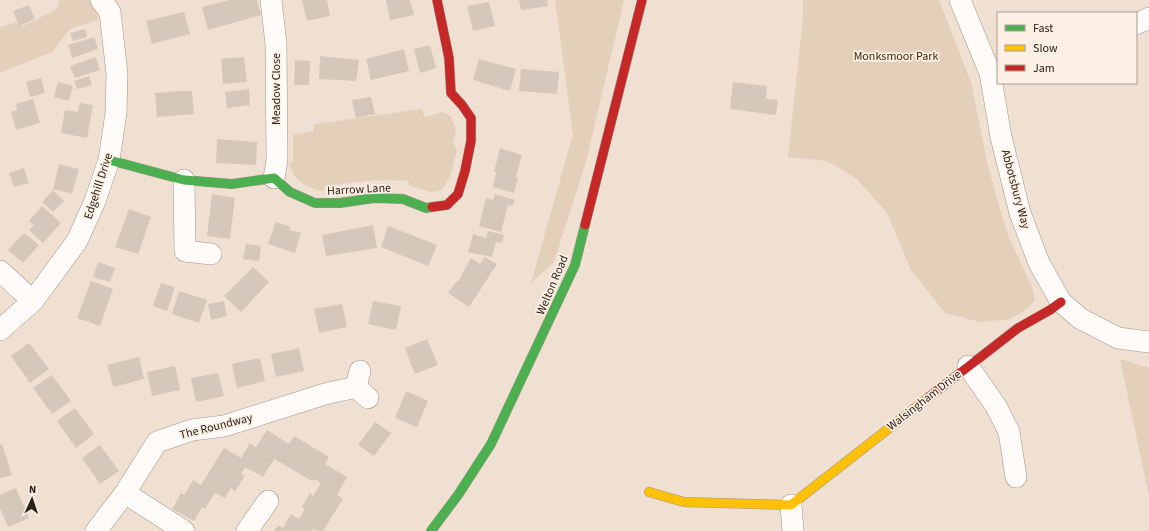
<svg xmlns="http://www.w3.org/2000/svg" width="1149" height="531" font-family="'Source Sans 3',sans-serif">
  <rect width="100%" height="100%" fill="#efe0d2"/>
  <g fill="#e4cfbb">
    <polygon points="59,0 90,0 96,8 98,20 70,29 52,52 0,73 0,27 16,22 21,27 57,9"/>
    <polygon points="555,0 624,0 586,162 554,262 531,283 573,134"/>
    <polygon points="803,0 939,0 971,82 988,167 1007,233 1032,287 1035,300 1029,307 1011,319 980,322 945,313 911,270 887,213 857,179 827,161 788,157 803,18"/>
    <path d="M422 109 425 117 442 112 451 116 456 131 453 143 457 150 450 176 442 190 430 192 409 185 408 181C378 178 353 182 325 187L322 191C303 186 296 182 289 164L293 161V135L313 131 315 124Z"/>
    <polygon points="1120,359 1149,368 1149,496"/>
  </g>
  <g fill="#d5c7ba">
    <polygon points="230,0 257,0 261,15 208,30 202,7"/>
    <polygon points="302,0 327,0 330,16 307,21"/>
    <polygon points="386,0 410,0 414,15 390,20"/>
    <polygon points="519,0 547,0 548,6 521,10"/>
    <polygon points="489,2 495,26 473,31 467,6"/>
    <polygon points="29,5 35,19 19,26 13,11"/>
    <polygon points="184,12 190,34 152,44 146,21"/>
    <polygon points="85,29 87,37 73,41 70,33"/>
    <polygon points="94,37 98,49 72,58 68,45"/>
    <polygon points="430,45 436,68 420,73 414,49"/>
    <polygon points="404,49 409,71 371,80 366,59"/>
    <polygon points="320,56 359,60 356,81 319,79"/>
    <polygon points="96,57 100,70 75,78 70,66"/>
    <polygon points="244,57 247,82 223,84 221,59"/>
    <polygon points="479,59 516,69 510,91 473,80"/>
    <polygon points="295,60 310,61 309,85 294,85"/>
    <polygon points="521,69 559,72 557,94 519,91"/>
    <polygon points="89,76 92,85 77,89 74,81"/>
    <polygon points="41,78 45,93 30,97 26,82"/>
    <polygon points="58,82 73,86 69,101 54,97"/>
    <polygon points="733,82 767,86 766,99 778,100 776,115 730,109"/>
    <polygon points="249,89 250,105 227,108 225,92"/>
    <polygon points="180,91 192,91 194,114 157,117 155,93"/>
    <polygon points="371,97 375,114 356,118 352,100"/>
    <polygon points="33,99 40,123 16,130 11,112 17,110 16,104"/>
    <polygon points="80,103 93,105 87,138 61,133 65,110 78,112"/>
    <polygon points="217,139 257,142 256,165 216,163"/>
    <polygon points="500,148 522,155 516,177 518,178 514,193 493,187 496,172 494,172"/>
    <polygon points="59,164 79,169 72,194 53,189"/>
    <polygon points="24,168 29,183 14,187 9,173"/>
    <polygon points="53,190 64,201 53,212 42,202"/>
    <polygon points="212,194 235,198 230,239 207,236"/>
    <polygon points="495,194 515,200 513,206 508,205 501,232 479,226 486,198 493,200"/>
    <polygon points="42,206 61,223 43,243 29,230 34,225 29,221"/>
    <polygon points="129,209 151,217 138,254 115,247"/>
    <polygon points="276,222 291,227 289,230 301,233 295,253 268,244"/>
    <polygon points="373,225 377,248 326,256 322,235"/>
    <polygon points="388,226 437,245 428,266 381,247"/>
    <polygon points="488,231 504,235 502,243 496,242 492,257 468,252 473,234 486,238"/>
    <polygon points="24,233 39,245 23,263 8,250"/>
    <polygon points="246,244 261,246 259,261 243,259"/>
    <polygon points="485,257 497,264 469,307 448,293 457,281 458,282 471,258 480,264"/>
    <polygon points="98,262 115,268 110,282 93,277"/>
    <polygon points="253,267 269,282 241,312 224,296"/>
    <polygon points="91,281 113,289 100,326 77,318"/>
    <polygon points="161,283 175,287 167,311 153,306"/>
    <polygon points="179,291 207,300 199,323 172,314"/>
    <polygon points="224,301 227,316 211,320 208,304"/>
    <polygon points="373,301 401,306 396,330 368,324"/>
    <polygon points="342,304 347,327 319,333 314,309"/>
    <polygon points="427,339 438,365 415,374 405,348"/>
    <polygon points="29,343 49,369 30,383 11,356"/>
    <polygon points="299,348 304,371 276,377 271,354"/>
    <polygon points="139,357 144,379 113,387 107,365"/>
    <polygon points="260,358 265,381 237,388 232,364"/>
    <polygon points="175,366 180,390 152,396 147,372"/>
    <polygon points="218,373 224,396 196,402 191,378"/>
    <polygon points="52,375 71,401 52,414 33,388"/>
    <polygon points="406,391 428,401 417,427 395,418"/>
    <polygon points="75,408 94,434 76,448 57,421"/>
    <polygon points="375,422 391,433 374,456 358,445"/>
    <polygon points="267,430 289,444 294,436 329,457 325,464 347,477 337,495 343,499 323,531 317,531 313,529 312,531 274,531 278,525 283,528 291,514 299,519 305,509 302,507 310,493 313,496 321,483 314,479 312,481 274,459 263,477 245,467 241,474 245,476 235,491 231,488 225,498 215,493 205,509 202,507 194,521 172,509 181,493 184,495 193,480 201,485 224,448 241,458 250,443 256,447"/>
    <polygon points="2,444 12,475 0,478 0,445"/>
    <polygon points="100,445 119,471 100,484 82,458"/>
    <polygon points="16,488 29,518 8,527 0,508 0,495"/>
  </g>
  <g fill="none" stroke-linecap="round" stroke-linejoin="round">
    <g stroke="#a1968b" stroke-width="22">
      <g id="street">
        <polyline points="271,0 276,44 277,160 274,178"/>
        <polyline points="960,0 990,73 1001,137 1020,213 1039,263 1061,302 1081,319 1118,338 1149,342"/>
        <polyline points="1136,24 1149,18"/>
        <polyline points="184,180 185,251 211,254"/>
        <polyline points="0,271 33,301"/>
        <polyline points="0,330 33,301 77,241 95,201 109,160 116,113 117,74 110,12 101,0"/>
        <polyline points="968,366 996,406 1009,432 1016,477"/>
        <polyline points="360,371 356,387 368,398"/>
        <polyline points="125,493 184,531"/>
        <polyline points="791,505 793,531"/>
        <polyline points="96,531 125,493 157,442 192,430 224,426 325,394 356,387"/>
        <polyline points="247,531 268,501"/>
      </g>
    </g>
    <g stroke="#a1968b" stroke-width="10">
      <g id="fast">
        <polyline points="109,160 184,180 232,184 274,178 290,192 315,203 340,203 374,198 403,199 426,208 432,207"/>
        <polyline points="431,531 458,495 491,444 575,265 585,225"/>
      </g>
    </g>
    <g stroke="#a1968b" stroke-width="10">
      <polyline id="slow" points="649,492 684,502 791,505 929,397"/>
    </g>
    <g stroke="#a1968b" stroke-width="10">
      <g id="jam">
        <polyline points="432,207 447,205 458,194 465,171 471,141 471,118 462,105 451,93 449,58 437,0"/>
        <polyline points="585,225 642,0"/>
        <polyline points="929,397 1018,328 1050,310 1061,302"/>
      </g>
    </g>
    <use href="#street" stroke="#fdfaf8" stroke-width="21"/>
    <use href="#fast" stroke="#4caf50" stroke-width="9"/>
    <use href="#slow" stroke="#ffc107" stroke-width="9"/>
    <use href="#jam" stroke="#c62828" stroke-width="9"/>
  </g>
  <g text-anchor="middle" stroke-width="3.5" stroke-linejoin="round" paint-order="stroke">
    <g font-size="12" fill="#402506" stroke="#fcf0e5">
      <text x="896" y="60">Monksmoor Park</text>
    </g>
    <g font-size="12" fill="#2c2117" stroke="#fcf0e5">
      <text transform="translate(276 89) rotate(-90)" y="4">Meadow Close</text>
      <text transform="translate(98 186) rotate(-72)" y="4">Edgehill Drive</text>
      <text transform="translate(359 189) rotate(-3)" y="4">Harrow Lane</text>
      <text transform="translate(1016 189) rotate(75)" y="4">Abbotsbury Way</text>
      <text transform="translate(552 285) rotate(-67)" y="4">Welton Road</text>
      <text transform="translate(924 400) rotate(-38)" y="4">Walsingham Drive</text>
      <text transform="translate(216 426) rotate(-14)" y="4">The Roundway</text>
    </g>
  </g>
  <rect x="997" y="12" width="140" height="72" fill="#fcf0e5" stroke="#a99d93"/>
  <rect x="1005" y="25" width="20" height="6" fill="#4caf50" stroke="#a99d93"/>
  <text x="1033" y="32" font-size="12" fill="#2c2117">Fast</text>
  <rect x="1005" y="45" width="20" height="6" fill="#ffc107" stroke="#a99d93"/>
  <text x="1033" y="52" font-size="12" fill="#2c2117">Slow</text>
  <rect x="1005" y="65" width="20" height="6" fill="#c62828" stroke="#a99d93"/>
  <text x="1033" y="72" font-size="12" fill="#2c2117">Jam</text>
  <g transform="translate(32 499) rotate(3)" stroke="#fcf0e5" stroke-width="3" paint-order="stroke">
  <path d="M0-3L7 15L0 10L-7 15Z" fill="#2c2117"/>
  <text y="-6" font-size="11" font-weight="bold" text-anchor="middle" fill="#2c2117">N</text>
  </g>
</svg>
